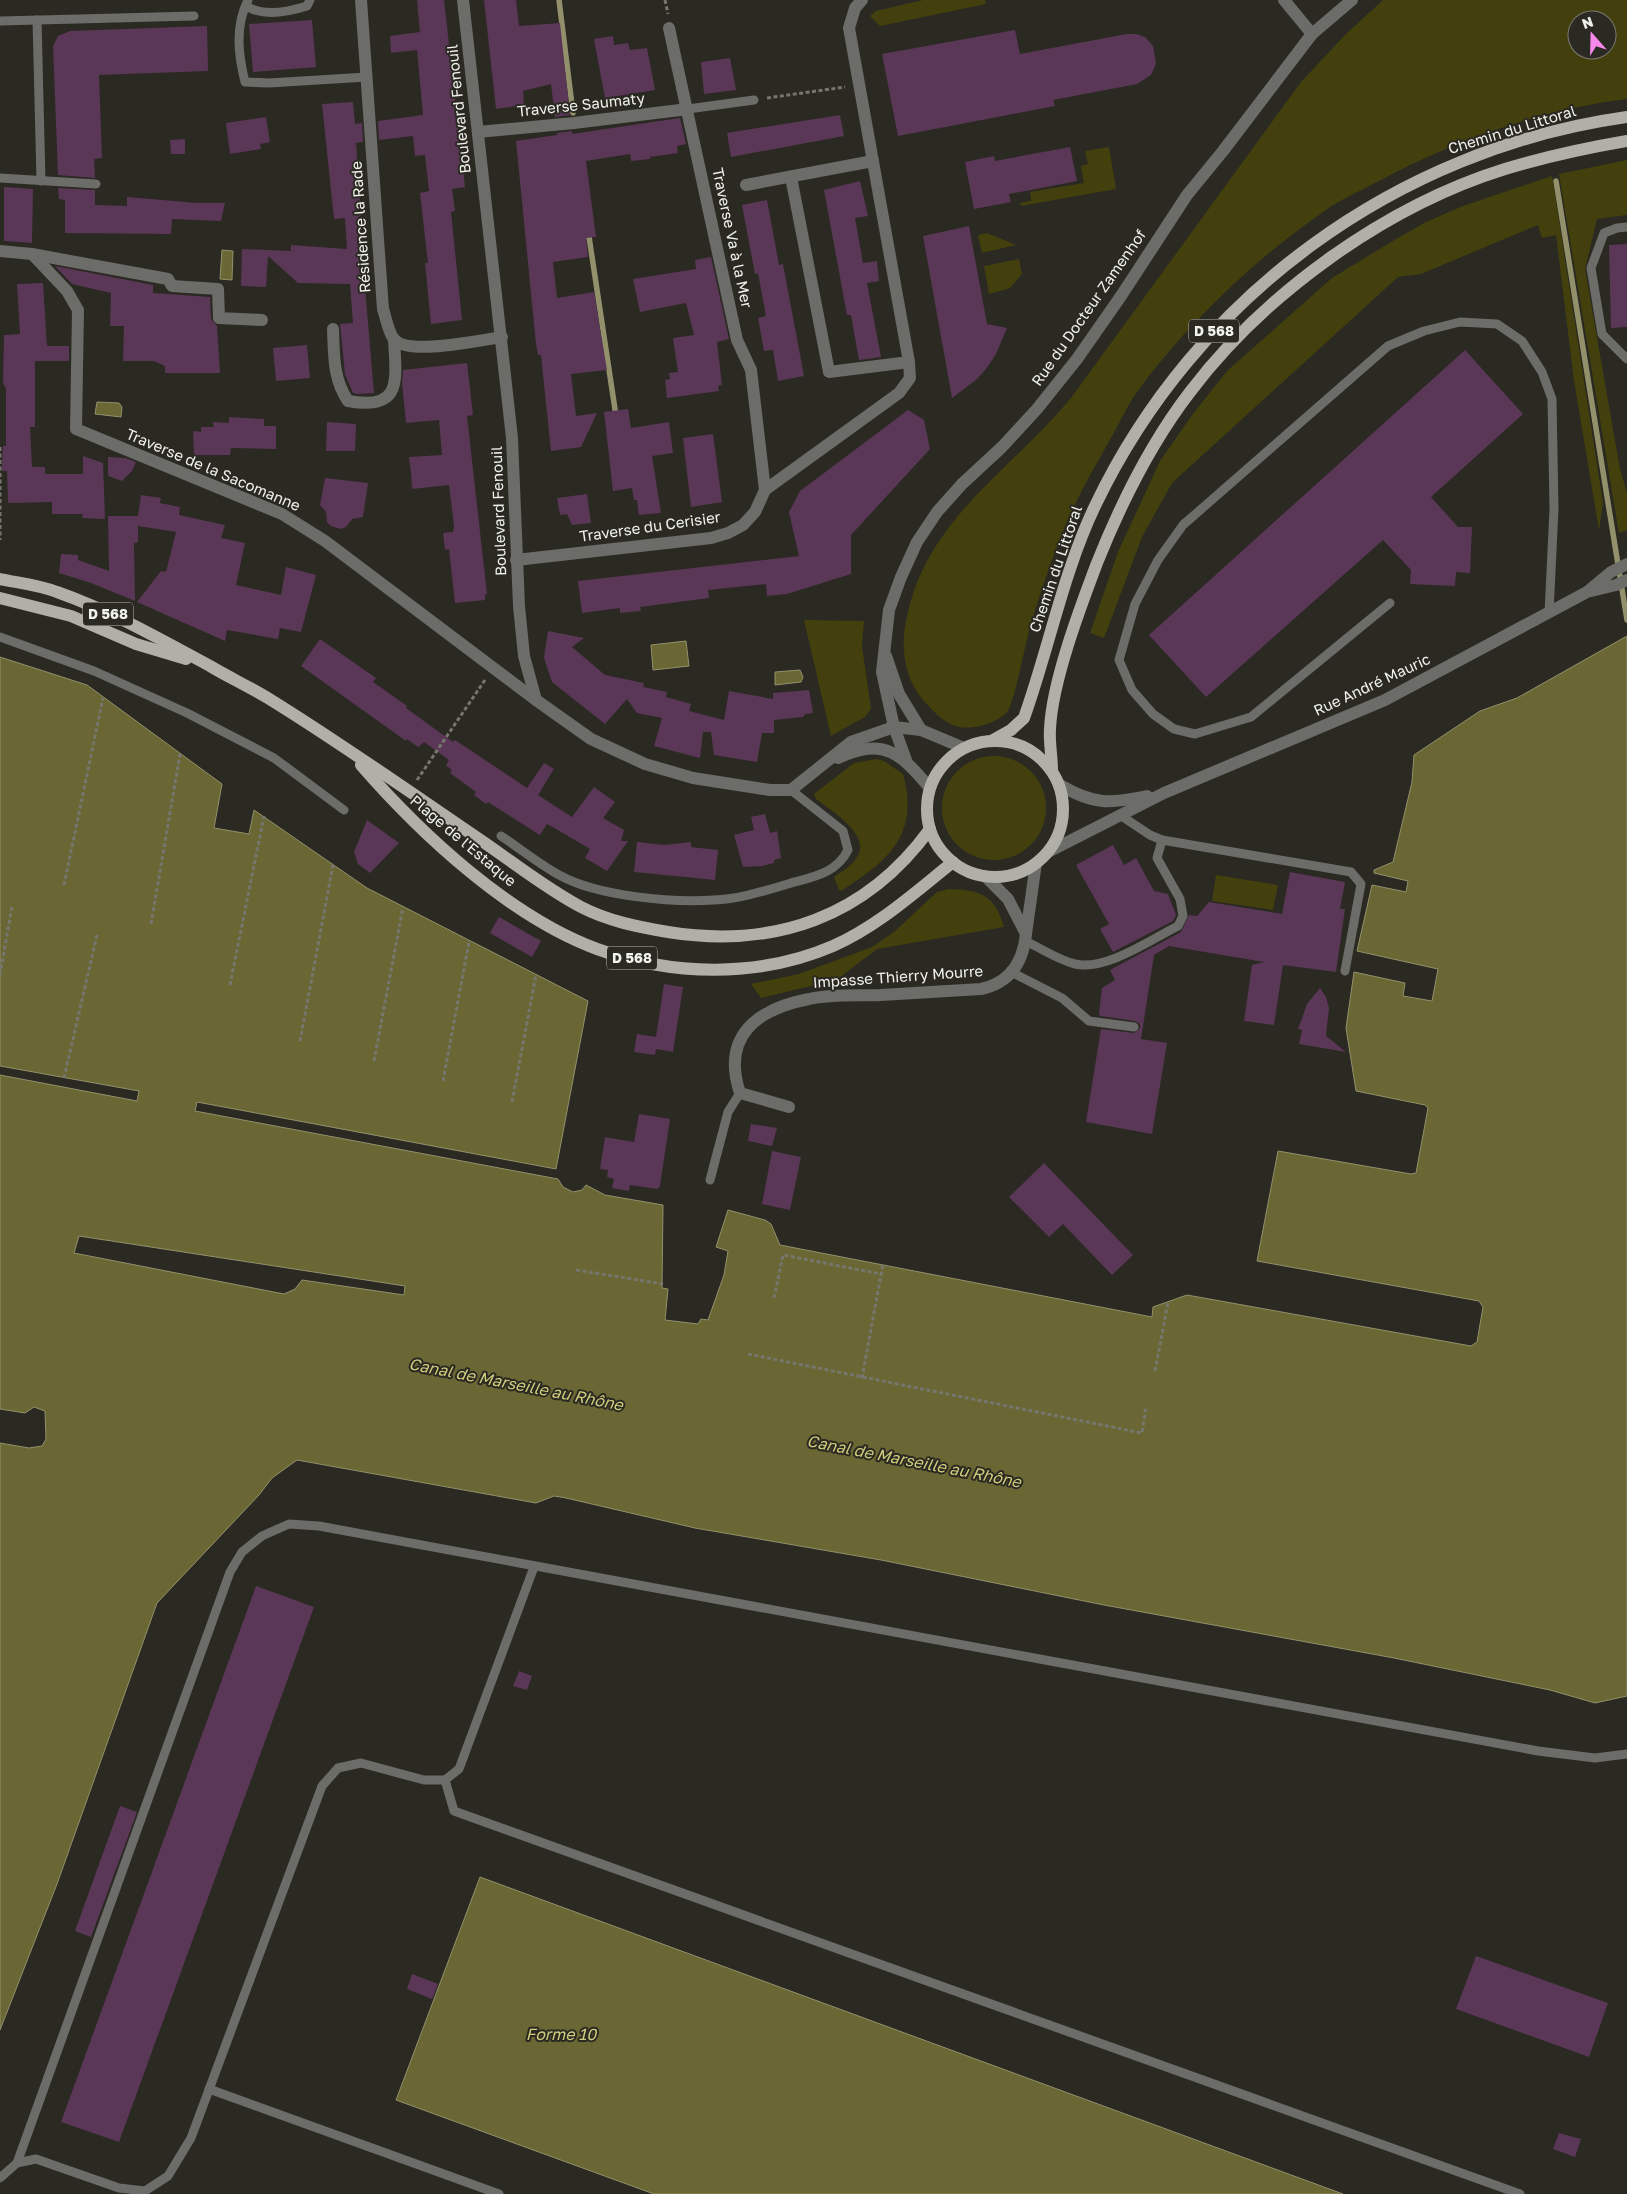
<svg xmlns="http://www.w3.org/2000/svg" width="1627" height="2194" font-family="'Golos Text',sans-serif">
  <rect width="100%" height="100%" fill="#2a2922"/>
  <g fill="#43400e" fill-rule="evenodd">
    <polygon points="923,0 985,0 986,4 880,26 870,16 876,11"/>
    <path d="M1383 0H1627V99C1538 110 1453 141 1375 183 1359 192 1341 199 1326 210 1256 258 1190 321 1139 389 1128 404 1120 422 1111 438 1094 468 1076 499 1063 531 1051 562 1038 599 1029 631 1025 646 1014 704 1007 712 996 724 971 731 955 726 943 722 931 709 923 700 906 680 901 652 905 627 922 521 1008 474 1071 398L1301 82 1345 35ZM1577 20H1607V50H1577Z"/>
    <polygon points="1109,147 1116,189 1021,206 1020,203 1031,201 1030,192 1084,183 1081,166 1088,164 1085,151"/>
    <polygon points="1627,160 1627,215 1597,219 1585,269 1620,469 1627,493 1627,530 1619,533 1559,174"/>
    <polygon points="1552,176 1603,503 1599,530 1574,381 1556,235 1542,238 1538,225 1421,274 1398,277 1172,483 1142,537 1104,638 1090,633 1118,552 1160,461 1192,415 1227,371 1332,278 1391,242 1426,222 1463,206"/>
    <polygon points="987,233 1016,245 982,253 978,235"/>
    <polygon points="1019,259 1022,274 1010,288 989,294 984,266"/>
    <polygon points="804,620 864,621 862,646 871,709 865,717 831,736"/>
    <circle cx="994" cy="808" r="52"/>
    <path d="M876 759 884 761 903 774C920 835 888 861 841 891L839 890 834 877C842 871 852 866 857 857 872 835 830 810 816 799L814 794 854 763Z"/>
    <polygon points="1216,875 1278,885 1273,910 1212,901"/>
    <path d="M948 889C979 890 995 894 1004 927L877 949 831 984 811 986 761 998 751 984 799 974 872 947 894 932 937 892Z"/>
  </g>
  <g fill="#6a6734" stroke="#93916c" fill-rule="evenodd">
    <polygon points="222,250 233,251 232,280 220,279"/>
    <polygon points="97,402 119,403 122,407 121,417 95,414"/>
    <path d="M1627 636V1696L1595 1703 1550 1690 1394 1658 1104 1605 881 1560 695 1528 566 1498 554 1496 536 1503 297 1460 272 1478 259 1495 157 1603 57 1884 0 2030V1443L29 1448 42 1446 46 1439 45 1411 34 1407 25 1413 0 1409V1075L137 1101 139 1091 0 1066V657L87 685 222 784 214 828 249 834 254 810 367 888 588 1001 556 1169 197 1102 195 1111 558 1179 563 1187 573 1192 582 1190 586 1185 605 1195 663 1205 662 1288 668 1289 665 1320 698 1324 701 1319 708 1320 724 1275 728 1251 716 1247 728 1210 765 1220 771 1224 780 1245 1152 1317 1153 1307 1187 1295 1471 1346 1477 1342 1483 1307 1479 1301 1257 1261 1278 1151 1411 1174 1416 1173 1428 1108 1425 1105 1356 1091 1346 1028 1354 972 1405 983 1403 996 1432 1001 1438 969 1357 951 1372 885 1406 892 1408 881 1374 873V870L1393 862 1412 782 1414 755 1480 711 1517 698ZM79 1236 405 1286 404 1295 302 1280 295 1289 284 1294 74 1253Z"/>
    <polygon points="686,641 689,666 653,670 651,645"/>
    <polygon points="800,670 803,677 801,682 775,685 775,672"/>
    <polygon points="480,1877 1343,2194 654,2194 396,2100"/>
  </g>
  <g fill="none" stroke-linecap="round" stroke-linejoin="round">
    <g stroke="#93916c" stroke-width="5.5">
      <polyline points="559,0 573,113"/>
      <polyline points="1556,181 1627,620"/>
      <polyline points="588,230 616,416"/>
    </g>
  </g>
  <g fill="#5b3757">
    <polygon points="417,0 444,0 465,187 452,189 455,211 451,212 462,320 431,324 425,263 428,263 420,193 429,191 425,155 415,156 413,136 379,140 378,121 423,115 417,50 391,53 390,36 420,32"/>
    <polygon points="484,0 516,0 519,26 560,23 570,115 555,117 551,84 523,91 524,105 496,109"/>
    <polygon points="312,20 316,67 253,72 249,24"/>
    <polygon points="207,26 208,71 99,75 102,158 94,159 95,178 58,175 53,46 58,36 70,31"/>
    <polygon points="1015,30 1020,54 1127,34 1136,34 1145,37 1153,46 1156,64 1151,75 1137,84 1053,100 1055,106 898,136 882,54"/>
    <polygon points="613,36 614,45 628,43 630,50 647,48 655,90 605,98 594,39"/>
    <polygon points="730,58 736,90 704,94 701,62"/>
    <polygon points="353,102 355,124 362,123 363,142 356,143 361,216 359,216 374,393 357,394 353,393 345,374 340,324 353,323 350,284 298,283 268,256 266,287 241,286 242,249 291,251 291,245 347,249 345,218 334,219 322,104"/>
    <polygon points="840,115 844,136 731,157 727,133"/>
    <polygon points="266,117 270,142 260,144 261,149 230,154 226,123"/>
    <polygon points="680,118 686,144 677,146 678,153 650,157 650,159 631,161 630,154 586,161 596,237 586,238 588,257 553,262 557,298 594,292 607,370 571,374 576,416 597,413 581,447 551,451 541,355 538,355 536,344 516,141 557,135 557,133 572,131 572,134"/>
    <polygon points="185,139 185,154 171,154 170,140"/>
    <polygon points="1070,147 1077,181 1009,194 1011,202 974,209 965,162 994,156 995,161"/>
    <polygon points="860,181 868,216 855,218 863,263 877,261 879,281 867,283 881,357 859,360 851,315 847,315 824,190"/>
    <polygon points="4,187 33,189 32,243 4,241"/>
    <polygon points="58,188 95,190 95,205 127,206 127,197 197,203 225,203 221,221 172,219 171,234 65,233 65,200 59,199"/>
    <polygon points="767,200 779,265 783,264 804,376 778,381 773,350 764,351 758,318 766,316 758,273 755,274 742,205"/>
    <polygon points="969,226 987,324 1007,328 996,354 986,369 976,380 952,398 923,236"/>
    <polygon points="1627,244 1627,327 1611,328 1609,245"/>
    <polygon points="711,257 729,339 717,342 722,385 718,386 719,391 667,398 665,380 670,379 669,373 678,372 673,338 694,335 686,303 640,312 633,279 696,269 695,260"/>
    <polygon points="55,266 153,285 153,293 210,297 211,319 217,326 220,373 165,373 165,366 154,361 123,361 124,326 110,326 111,293 72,284"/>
    <polygon points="43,283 47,346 69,346 69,361 35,361 35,427 30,427 32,467 45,467 45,474 83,474 83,456 103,463 105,519 82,518 83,514 52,514 52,502 8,503 7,471 2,471 2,463 3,446 6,446 6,389 3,382 4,335 20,334 17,284"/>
    <polygon points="307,345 310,378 276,381 273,348"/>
    <polygon points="1465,350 1523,414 1431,497 1458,527 1472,527 1470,573 1456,572 1455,586 1410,584 1411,570 1383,540 1206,697 1149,635"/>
    <polygon points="467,363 473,415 467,416 487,594 485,594 485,600 455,603 449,549 445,550 443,533 453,532 454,526 449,485 412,489 411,473 409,457 442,455 439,420 406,423 402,383 403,370"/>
    <polygon points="628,409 631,428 669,422 673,453 652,456 661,513 639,515 637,500 634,500 632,488 613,491 604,412"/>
    <polygon points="908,410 924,420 930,449 851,535 851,574 787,594 767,596 766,584 708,590 709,598 640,607 641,611 620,613 620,608 582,613 578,581 799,556 789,512 800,491"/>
    <polygon points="229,417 264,419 264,426 276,426 276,449 231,448 230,455 194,455 193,431 201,432 201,427 214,427 213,422 229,423"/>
    <polygon points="327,422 356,424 355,451 326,451"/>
    <polygon points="713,434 722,502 691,507 683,438"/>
    <polygon points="108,457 125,458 136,462 132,471 122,481 108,476"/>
    <polygon points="325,478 368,483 363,517 352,519 346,527 341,529 331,526 327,522 326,512 320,505"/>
    <polygon points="587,494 591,523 572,525 567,514 560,515 557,498"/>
    <polygon points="141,495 161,498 160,503 180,507 179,515 225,525 221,538 245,543 236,585 281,595 286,567 316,575 301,632 280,628 278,639 227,630 225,641 137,602 161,571 166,572 176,532 138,526 138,542 134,543 135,601 91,583 59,573 61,554 78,555 78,560 109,571 108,516 138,516"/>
    <polygon points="548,631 584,638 572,647 605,675 644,683 643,687 667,692 666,697 691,704 689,711 724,720 729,691 773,699 773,693 809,690 813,713 805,714 803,717 774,720 774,733 762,733 757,762 714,755 711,732 703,732 700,758 654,746 662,718 637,713 627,699 605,724 552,682 544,658"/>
    <polygon points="320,639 376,678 373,682 407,706 406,708 453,742 455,740 527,788 544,763 554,769 538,795 572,817 594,787 615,802 603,818 624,830 621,841 628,841 607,871 585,858 590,849 551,826 547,824 540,835 488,802 486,804 474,795 476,792 450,773 452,770 446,766 449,760 424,742 418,747 407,739 406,741 301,666"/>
    <polygon points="765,814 770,833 777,831 781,858 774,860 774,863 763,866 743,867 734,835 754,830 751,817"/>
    <polygon points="367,820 399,843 370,873 358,864 354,852"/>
    <polygon points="637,842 665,845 691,842 691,847 718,850 715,880 634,872"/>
    <polygon points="1113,845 1124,865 1136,858 1154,891 1168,894 1176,915 1173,921 1113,952 1100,929 1109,924 1076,865"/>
    <polygon points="1290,872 1345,882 1340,909 1345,909 1336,972 1283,965 1274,1025 1244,1021 1252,965 1264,962 1169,946 1154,955 1141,1039 1167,1043 1152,1134 1086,1122 1101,1029 1134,1033 1140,1028 1140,1024 1135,1021 1100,1016 1099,1014 1102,988 1115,980 1110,970 1181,932 1189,915 1197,916 1209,902 1282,914"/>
    <polygon points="499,917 541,941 532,957 490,933"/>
    <polygon points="664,984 683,987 673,1052 656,1049 655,1055 634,1052 637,1034 656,1037"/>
    <polygon points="1320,988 1326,997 1329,1008 1326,1036 1346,1052 1299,1044 1302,1030 1298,1029 1307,1004"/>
    <polygon points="639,1114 670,1119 660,1186 657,1189 630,1185 629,1191 612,1188 614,1179 607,1177 608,1170 600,1169 605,1137 634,1142"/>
    <polygon points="751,1124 777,1128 772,1146 748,1141"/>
    <polygon points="772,1151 801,1157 790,1210 762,1204"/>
    <polygon points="1044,1163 1133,1255 1112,1275 1063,1224 1049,1237 1009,1197"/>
    <polygon points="256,1586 314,1607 119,2142 61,2122"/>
    <polygon points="519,1671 532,1676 527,1690 513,1686"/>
    <polygon points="120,1806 137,1812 91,1937 75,1931"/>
    <polygon points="1476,1956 1608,2003 1589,2057 1456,2009"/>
    <polygon points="412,1974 438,1984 432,1999 407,1989"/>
    <polygon points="1559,2133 1581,2139 1575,2157 1553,2149"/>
  </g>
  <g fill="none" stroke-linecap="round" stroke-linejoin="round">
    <g stroke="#76766f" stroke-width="3" stroke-dasharray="4 2.5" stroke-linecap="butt">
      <polyline points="665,0 668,14"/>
      <polyline points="767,98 845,87"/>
      <polyline points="0,447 0,540"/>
      <polyline points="417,780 485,680"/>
      <polyline points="64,885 103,698"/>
      <polyline points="151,924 180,754"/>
      <polyline points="0,975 12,906"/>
      <polyline points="230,985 264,816"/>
      <polyline points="300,1041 333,865"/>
      <polyline points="374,1061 403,907"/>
      <polyline points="64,1078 97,935"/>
      <polyline points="443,1081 469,942"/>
      <polyline points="512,1102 536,975"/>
      <polyline points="576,1270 663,1284"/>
      <polyline points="774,1298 783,1255 881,1274"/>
      <polyline points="748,1354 1142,1433 1146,1407"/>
      <polyline points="1155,1371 1168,1302"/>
      <polyline points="862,1378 883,1264"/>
    </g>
    <g stroke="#6c6c68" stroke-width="9">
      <path d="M248 0C235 26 238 54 245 82L269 83 367 77"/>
      <path d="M246 6C263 17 288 12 307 6L310 0"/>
      <polyline points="37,20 41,181"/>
      <polyline points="0,21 194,16"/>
      <polyline points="688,109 754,100"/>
      <polyline points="0,178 96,184"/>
      <polyline points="1627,227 1617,228 1604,233 1591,268 1602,334 1627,359"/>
      <polyline points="1390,603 1251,717 1195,734 1174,729 1153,714 1132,690 1119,660 1135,604 1158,560 1183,525 1388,346 1424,331 1460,322 1497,324 1522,341 1542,372 1552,399 1554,509 1549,613"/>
      <polyline points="0,637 94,671 187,713 274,758 344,810"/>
      <polyline points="1120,815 1150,835 1162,840 1351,872 1361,884 1345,971"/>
      <path d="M501 836C521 849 540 865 561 876 598 896 672 903 714 900 739 899 764 891 788 884 812 877 836 874 848 850L843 831 791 790"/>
      <path d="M1025 941C1041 948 1058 960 1075 964 1106 971 1150 940 1178 926L1183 916 1180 899 1157 858 1162 840"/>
      <polyline points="1013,973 1062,998 1089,1021 1134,1027"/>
      <polyline points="710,1180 728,1112 740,1093"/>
      <polyline points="445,1780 454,1811 1520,2194"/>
      <polyline points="209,2089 499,2194"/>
      <polyline points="17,2163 230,1572 242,1552 262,1536 289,1524 319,1526 1538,1751 1595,1758 1627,1754"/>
      <polyline points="0,2178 17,2163 36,2159 119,2188 145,2191 168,2176 191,2138 322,1786 338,1768 361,1763 424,1780 445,1780 459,1769 534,1567"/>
    </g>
    <g stroke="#6c6c68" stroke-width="12">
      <path d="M361 0 383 309C386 318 388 330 393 338 405 357 481 340 502 337"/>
      <polyline points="1284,0 1312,34"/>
      <polyline points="478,132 574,123 688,109"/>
      <polyline points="791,177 829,372 909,362"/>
      <polyline points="746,185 873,161"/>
      <polyline points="0,251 32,254 67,291 78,310 76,429 282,514 325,541 536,700"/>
      <polyline points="32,254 168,279 172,286 218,289 219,318 262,320"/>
      <path d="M333 329C334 355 333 379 348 401 403 411 396 380 394 339"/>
      <polyline points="765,490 899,393 910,378 909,362 849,28 855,8 862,0"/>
      <polyline points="516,560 711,538 728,533 743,525 755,512 765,490 751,370 737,340 669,28"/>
      <polyline points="1591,591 1616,585 1627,580"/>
      <polyline points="886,656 899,694 921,730"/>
      <polyline points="906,760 894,727 882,672 889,610 901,577 917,542 937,512 962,484 1002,447 1037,409 1077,359 1121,296 1187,195 1223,151 1312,34 1352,0"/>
      <path d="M1060 785C1094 805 1110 804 1147 796"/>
      <polyline points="1048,852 1164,793 1385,700 1587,592 1611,572 1627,564"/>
      <polyline points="985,876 1008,899 1026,934 1036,863"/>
      <path d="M789 1107 740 1093C721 1036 757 1009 809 999 832 994 858 996 881 995 914 993 948 991 981 989 1010 983 1023 963 1026 934"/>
    </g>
    <g stroke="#6c6c68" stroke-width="12">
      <polyline points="463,0 512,438 519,606 524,656 536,700 591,739 645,764 693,778 770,790 791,790 851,742 894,727 921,730 964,748"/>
      <path d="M838 758C885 737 900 753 930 788"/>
    </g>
    <g stroke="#b0afa8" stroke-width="12">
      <path d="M0 579C19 583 39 585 57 592 111 611 160 639 210 666 230 678 252 688 271 700 342 744 410 792 479 839 513 862 545 888 581 907 608 921 638 927 668 932 775 949 866 917 930 829"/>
      <polyline points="0,598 71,616 136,644 186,659"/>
      <path d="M993 740 1011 730 1024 718C1049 648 1063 573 1095 506 1195 296 1397 149 1627 117"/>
      <circle cx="995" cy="809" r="68"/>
      <path d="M361 765C421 834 510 917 597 949 671 976 759 978 833 946 878 926 914 893 953 862"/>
      <path d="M1052 770C1052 757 1049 742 1050 729 1052 682 1080 608 1097 563 1121 503 1150 444 1190 392 1265 293 1386 206 1505 169 1545 157 1586 148 1627 141"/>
    </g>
  </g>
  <g text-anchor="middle" stroke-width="4" stroke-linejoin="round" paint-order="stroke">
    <g fill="#2a2922" stroke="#b6b6b0" stroke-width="1">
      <rect x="1189" y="319.5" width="50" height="23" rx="4"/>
      <rect x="83" y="602.5" width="50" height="23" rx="4"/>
      <rect x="607" y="946.5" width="50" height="23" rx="4"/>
    </g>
    <g font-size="14" font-weight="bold" fill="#f2f2ed">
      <text x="1214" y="336">D 568</text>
      <text x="108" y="619">D 568</text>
      <text x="632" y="963">D 568</text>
    </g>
    <g font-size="15" fill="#f2f2ed" stroke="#2a2922">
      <text transform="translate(581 105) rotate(-6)" y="5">Traverse Saumaty</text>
      <text transform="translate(459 109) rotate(-96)" y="5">Boulevard Fenouil</text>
      <text transform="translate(1512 130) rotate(-17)" y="5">Chemin du Littoral</text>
      <text transform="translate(361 227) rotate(-94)" y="5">Résidence la Rade</text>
      <text transform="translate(732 238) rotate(78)" y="5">Traverse Va à la Mer</text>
      <text transform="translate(1089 308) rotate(-55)" y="5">Rue du Docteur Zamenhof</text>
      <text transform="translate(213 470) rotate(23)" y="5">Traverse de la Sacomanne</text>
      <text transform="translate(499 511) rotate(-92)" y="5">Boulevard Fenouil</text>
      <text transform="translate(650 527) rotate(-8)" y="5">Traverse du Cerisier</text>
      <text transform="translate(1056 569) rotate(-71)" y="5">Chemin du Littoral</text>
      <text transform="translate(1372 685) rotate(-25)" y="5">Rue André Mauric</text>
      <text transform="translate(463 841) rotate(40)" y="5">Plage de l'Estaque</text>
      <text transform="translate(898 977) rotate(-4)" y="5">Impasse Thierry Mourre</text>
    </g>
    <g font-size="16" font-style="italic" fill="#d0cc7d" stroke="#2a2922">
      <text transform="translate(516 1384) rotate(11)" y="6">Canal de Marseille au Rhône</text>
      <text transform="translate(914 1461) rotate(11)" y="6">Canal de Marseille au Rhône</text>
      <text x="561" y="2040">Forme 10</text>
    </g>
  </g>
  <g transform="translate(1592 35) rotate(340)"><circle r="24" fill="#2a2922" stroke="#7a7973"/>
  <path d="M0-4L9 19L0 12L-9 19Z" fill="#f788eb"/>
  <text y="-8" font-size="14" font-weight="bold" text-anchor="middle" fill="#f2f2ed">N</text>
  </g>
</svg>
